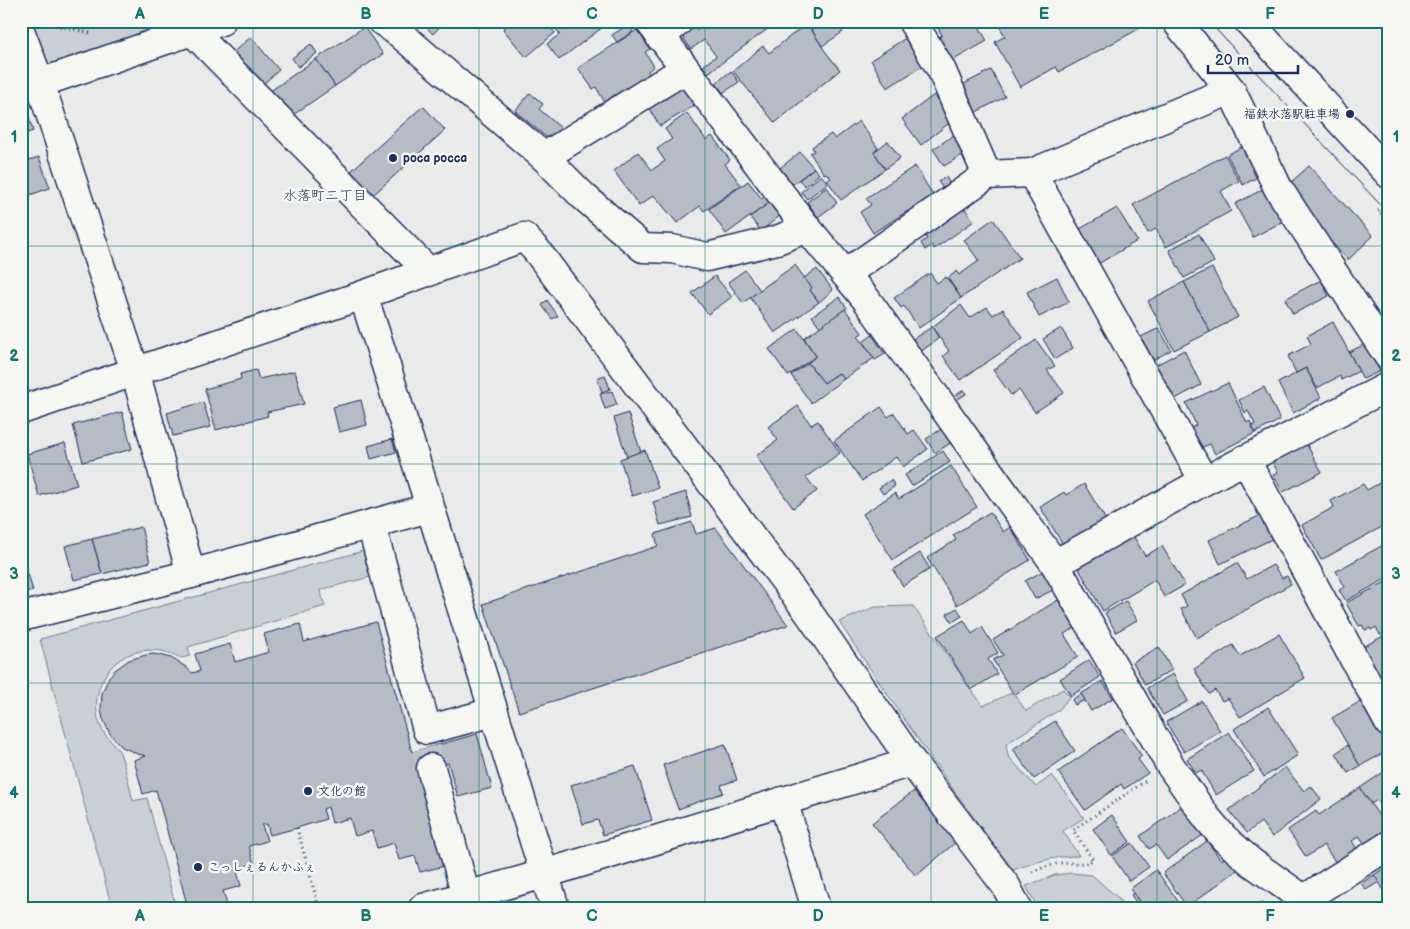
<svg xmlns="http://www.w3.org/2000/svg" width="1410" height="929" font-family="'Balsamiq Sans','Klee One',sans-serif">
  <rect width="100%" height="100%" fill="#e9eae9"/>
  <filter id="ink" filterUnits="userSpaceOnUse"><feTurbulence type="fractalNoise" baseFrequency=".02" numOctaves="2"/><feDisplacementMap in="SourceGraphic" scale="10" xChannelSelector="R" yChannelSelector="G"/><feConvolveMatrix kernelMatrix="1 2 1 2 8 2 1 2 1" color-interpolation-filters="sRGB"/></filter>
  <g filter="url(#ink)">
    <g fill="#caced5" stroke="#727e9a">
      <polygon points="30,21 180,21 48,67"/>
      <path d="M363 551 370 577 320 590 325 606 188 647 190 656 181 658C164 649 144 647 126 656 100 669 89 703 102 729 106 738 117 746 120 753 126 768 129 785 133 801L147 798 176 908H112L40 639Z"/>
      <path d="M913 606 983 706 1013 692 1026 711 1063 689 1070 696 1059 710 1006 744 1008 756 1036 787 1052 775 1084 818 1063 831 1079 856C1055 856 1035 862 1013 870 951 790 895 706 839 622L875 607Z"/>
      <polygon points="1071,873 1092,875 1119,899 1124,908 1038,908 1026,886 1055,875"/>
    </g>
    <g fill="#b6bbc6" stroke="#1b2f5e">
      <polygon points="420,21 445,21 433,34"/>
      <polygon points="512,21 546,21 555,33 526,57 503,29"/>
      <polygon points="550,21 611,21 559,60 547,44 560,34"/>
      <polygon points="710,21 770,21 773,25 708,73 703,66 716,56 704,40 691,49 682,36 695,27 697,30"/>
      <polygon points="806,21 836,21 843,32 822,46"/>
      <polygon points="934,21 976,21 987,41 950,62 936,39 942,35"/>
      <polygon points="996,21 1147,21 1148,24 1059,72 1056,67 1020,87 995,42 1005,36"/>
      <polygon points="807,23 825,51 840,70 775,123 733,71 763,46 769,53"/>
      <polygon points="628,25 633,32 617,42 612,35"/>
      <polygon points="364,27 383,54 335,86 316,59"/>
      <polygon points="637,30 650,49 645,52 654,66 648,71 651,77 607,106 596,87 593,89 578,68"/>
      <polygon points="909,36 926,64 887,88 871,60"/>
      <polygon points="251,37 279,70 261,86 231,54"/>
      <polygon points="311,44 317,53 298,67 292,58"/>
      <polygon points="316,59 335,86 287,119 269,92"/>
      <polygon points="991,70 1005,97 974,113 960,86"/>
      <polygon points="731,71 739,82 723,93 716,83"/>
      <polygon points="679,81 694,106 660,126 645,102"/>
      <polygon points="530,93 543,104 539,109 562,129 551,141 515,111"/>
      <polygon points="934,95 953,120 921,145 902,119"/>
      <polygon points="423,106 445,130 373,195 351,171"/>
      <polygon points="27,111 33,131 21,135 21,113"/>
      <polygon points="687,113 706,140 712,136 730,160 725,164 741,185 704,211 700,206 677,223 654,195 639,206 614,171 638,152 652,170 665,161 657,149 672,139 665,129"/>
      <polygon points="859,121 878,148 874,152 885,169 841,200 827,180 831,178 826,173 824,174 810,153 814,151 812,147 831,134 835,139"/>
      <polygon points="957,133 969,151 944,166 933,149"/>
      <polygon points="888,141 900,158 885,169 874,152"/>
      <polygon points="1247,144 1263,174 1243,185 1227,155"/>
      <polygon points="800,152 814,168 793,184 780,168"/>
      <polygon points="21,153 24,162 39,157 50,188 21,198"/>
      <polygon points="1225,155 1239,181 1221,191 1231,211 1166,247 1156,229 1148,233 1133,205"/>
      <polygon points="915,166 933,195 873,233 860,212 871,205 866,198"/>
      <polygon points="1309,166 1373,236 1348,260 1294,202 1288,185"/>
      <polygon points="814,168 819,174 805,186 799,180"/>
      <polygon points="821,175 828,183 807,199 801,192"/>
      <polygon points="946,177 950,184 943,189 938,181"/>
      <polygon points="748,181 762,199 768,194 773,200 726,234 709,209"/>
      <polygon points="1269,186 1286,220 1253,237 1235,204"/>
      <polygon points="827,187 837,203 818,217 807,202"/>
      <polygon points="773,200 782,214 761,231 750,217"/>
      <polygon points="962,205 974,221 934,249 932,245 925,250 921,243 927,239 922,232"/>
      <polygon points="1117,208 1137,241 1098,264 1078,230"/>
      <polygon points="993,219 1020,258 961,298 948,278 957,271 959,275 979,261 964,240"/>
      <polygon points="1199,234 1214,262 1184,278 1169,250"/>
      <polygon points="795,265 812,288 810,290 819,302 775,333 750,297"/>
      <polygon points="1212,268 1238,317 1210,332 1184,282"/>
      <polygon points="817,269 833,290 819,302 810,290 812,288 804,278"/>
      <polygon points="745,270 760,290 743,303 728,282"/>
      <polygon points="930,273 937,283 946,277 961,298 919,328 904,306 901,308 894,298"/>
      <polygon points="715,276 732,297 708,314 692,293"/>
      <polygon points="1057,277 1069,302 1039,317 1027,292"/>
      <polygon points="1321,280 1329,296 1293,314 1285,299"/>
      <polygon points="1184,282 1210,332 1174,350 1148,301"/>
      <polygon points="839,297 847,308 820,327 812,316"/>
      <polygon points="547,300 558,316 552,319 542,305"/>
      <polygon points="961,305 970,318 987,307 993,315 1003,309 1023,338 960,380 943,356 949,351 932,327"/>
      <polygon points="845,309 862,333 858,336 874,358 844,379 839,373 824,383 808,363 816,356 804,338"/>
      <polygon points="1333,322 1359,371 1341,380 1340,376 1317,388 1306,368 1296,373 1288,356 1311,344 1307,336"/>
      <polygon points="932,327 939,338 919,353 911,340"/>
      <polygon points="1061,328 1073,348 1055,359 1043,339"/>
      <polygon points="1159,328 1171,350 1153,360 1141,337"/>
      <polygon points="797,329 816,356 788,376 769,349"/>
      <polygon points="872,335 885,354 875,360 863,342"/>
      <polygon points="1036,340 1055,366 1047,370 1064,393 1035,412 1019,390 1011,395 993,370"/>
      <polygon points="1365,344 1380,371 1363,379 1349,352"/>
      <polygon points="1184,350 1201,385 1173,400 1156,365"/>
      <polygon points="808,363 824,383 839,373 844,379 811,403 791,375"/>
      <polygon points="1306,368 1321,398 1293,413 1278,383"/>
      <polygon points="256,370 259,379 295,371 304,404 267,412 268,416 216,430 205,389 241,379 240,374"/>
      <polygon points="605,375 610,389 602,392 597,378"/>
      <polygon points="1228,383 1247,423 1250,421 1255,433 1215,454 1210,444 1198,449 1188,430 1196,425 1186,403"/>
      <polygon points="1264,387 1280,420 1255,433 1252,426 1255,424 1248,411 1245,413 1239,400"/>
      <polygon points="964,390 966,394 958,399 956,395"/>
      <polygon points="612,391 617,405 605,409 600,394"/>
      <polygon points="361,400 367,425 339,432 333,407"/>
      <polygon points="203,402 211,427 173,436 167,413"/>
      <polygon points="798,406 811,425 818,421 840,453 806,477 817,491 793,508 756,456 778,440 768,427"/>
      <polygon points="881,407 888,417 894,413 908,434 914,430 928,449 903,467 896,457 862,481 834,441"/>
      <polygon points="122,412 132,449 83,462 73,425"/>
      <polygon points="628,413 641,452 627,457 614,418"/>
      <polygon points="943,428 952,442 935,453 926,439"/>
      <polygon points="1303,438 1322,472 1283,492 1273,475 1278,472 1269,457"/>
      <polygon points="392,439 396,452 371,459 368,446"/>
      <polygon points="65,443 77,485 39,496 27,454"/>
      <polygon points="645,450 658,488 632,496 620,459"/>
      <polygon points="943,451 950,462 912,486 905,475"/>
      <polygon points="951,466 977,507 893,560 863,514 895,493 899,499"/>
      <polygon points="891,480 895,486 883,494 879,488"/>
      <polygon points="1385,480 1389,488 1389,523 1321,560 1302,525 1334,507 1331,501 1363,484 1367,490"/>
      <polygon points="1084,484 1106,520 1064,546 1040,507 1064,492 1066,495"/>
      <polygon points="686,492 692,517 660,525 653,502"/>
      <polygon points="990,512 1003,532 1010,527 1030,560 957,605 927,558 956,540 953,535"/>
      <polygon points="1261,515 1272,539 1220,564 1209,540"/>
      <polygon points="692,522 696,534 716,528 788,625 519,712 483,604 658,546 655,534"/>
      <polygon points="141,527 150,562 102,574 92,539"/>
      <polygon points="1131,532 1145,556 1162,546 1185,585 1164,597 1155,580 1103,611 1076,564"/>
      <polygon points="92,539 102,574 74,580 65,546"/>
      <polygon points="1387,543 1389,545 1389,577 1346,601 1339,590 1345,587 1336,571"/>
      <polygon points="21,550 33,591 21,594"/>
      <polygon points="920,553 930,569 903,586 893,570"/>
      <polygon points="1237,563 1247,579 1273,565 1282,578 1287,576 1291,584 1197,638 1181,609 1187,606 1181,595"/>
      <polygon points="1045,570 1055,589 1035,599 1025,581"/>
      <polygon points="1389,580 1389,630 1380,635 1376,627 1371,630 1370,628 1365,630 1362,625 1359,626 1346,603"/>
      <polygon points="1058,600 1075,628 1064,634 1078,657 1014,695 993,660 1003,655 993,640"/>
      <polygon points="1126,601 1137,620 1116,632 1105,613"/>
      <polygon points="957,608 962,616 952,622 947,614"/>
      <polygon points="964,620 972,634 982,627 998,653 988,659 997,674 971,690 937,636"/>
      <polygon points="376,622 412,752 477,734 492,788 458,797 448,763 418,772 444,866 420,872 415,856 399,860 394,843 377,848 372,831 355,836 350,818 332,823 328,807 323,809 326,819 297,828 270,835 267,824 262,825 267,841 249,846 254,864 236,868 241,886 223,891 228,908 188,908 156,790 143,794 134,760 146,756 138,754 122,747 110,734 103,719 101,710 102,693 109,677 115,670 129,660 146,655 154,654 171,658 186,667 192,673 200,671 195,654 230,644 235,662 269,652 264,634 300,624 304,642"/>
      <polygon points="1389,633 1389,700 1361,648"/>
      <polygon points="1279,634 1305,678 1240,717 1228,698 1222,701 1215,690 1209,694 1194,669 1233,645 1240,656"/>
      <polygon points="1159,647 1172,670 1145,685 1133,662"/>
      <polygon points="1089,660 1100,677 1071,696 1060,679"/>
      <polygon points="1173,674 1188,701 1163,715 1147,688"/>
      <polygon points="1102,681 1113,698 1091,711 1081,694"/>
      <polygon points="1081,694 1085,700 1075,705 1072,700"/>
      <polygon points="1363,700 1389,744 1389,750 1360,766 1332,718"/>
      <polygon points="1202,701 1220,731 1184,752 1166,722"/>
      <polygon points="1268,707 1298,755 1264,777 1234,729"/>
      <polygon points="1055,721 1075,751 1034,779 1013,749"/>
      <polygon points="1122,728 1142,756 1138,759 1148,773 1124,789 1121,784 1085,810 1058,772"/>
      <polygon points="1229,732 1254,771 1216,795 1201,770 1196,773 1187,759"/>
      <polygon points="725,744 737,780 721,785 723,793 678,809 663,765"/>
      <polygon points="1348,745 1360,766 1348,773 1336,753"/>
      <polygon points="635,766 652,820 603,835 598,820 583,824 571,785"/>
      <polygon points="1285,767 1304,791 1311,786 1321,799 1272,837 1261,822 1247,833 1229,810"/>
      <polygon points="1385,771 1389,777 1389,817 1377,800 1371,804 1360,788"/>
      <polygon points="1360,788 1388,829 1365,844 1359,836 1352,841 1357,849 1336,863 1324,845 1306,857 1288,830 1316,811 1319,815"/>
      <polygon points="914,791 956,842 916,876 872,823"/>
      <polygon points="1182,806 1203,835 1167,860 1156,845 1149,849 1140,836"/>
      <polygon points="1112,815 1130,842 1111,855 1093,829"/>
      <polygon points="1207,841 1221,860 1230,854 1240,868 1187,907 1163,873"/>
      <polygon points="1132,843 1149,867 1129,881 1112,856"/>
      <polygon points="1389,865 1389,898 1374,875"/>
      <polygon points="1156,870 1178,901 1169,908 1144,908 1130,889"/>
      <polygon points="1374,875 1379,882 1366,890 1361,883"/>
      <polygon points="1133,893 1144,908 1140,908 1131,895"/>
      <polygon points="1260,902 1267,908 1255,908"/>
    </g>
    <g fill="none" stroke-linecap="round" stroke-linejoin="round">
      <polyline stroke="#c0c5cd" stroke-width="28" stroke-dasharray="28 14" stroke-linecap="butt" points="426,748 431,768"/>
      <g stroke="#1b2f5e" stroke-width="31">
        <g id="minor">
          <polyline points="382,21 399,33 544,157 583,196 643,248 672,249 707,257 777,240 807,228"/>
          <polyline points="649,21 807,228 866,299 1055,564 1170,765 1207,818 1224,838 1251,862 1316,908"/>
          <polyline points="912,21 941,69 987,175 1032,173 1204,481"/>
          <polyline points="1176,21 1231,90 1278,188 1389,357"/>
          <polyline points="1248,21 1389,174"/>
          <polyline points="192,31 429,272"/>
          <polyline points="21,33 40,83 135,371 191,574"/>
          <polyline points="660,37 679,21"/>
          <polyline points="40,83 221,21"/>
          <polyline points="544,157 685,69"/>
          <polyline points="1032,173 1231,90"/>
          <polyline points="845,274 987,175"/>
          <polyline points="363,295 383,356 555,908"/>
          <polyline points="21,410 363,295 524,237 537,251 809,613 912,762 1006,886 1017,908"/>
          <polyline points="1245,459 1389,723"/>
          <polyline points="371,524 427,730 493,712"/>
          <polyline points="1055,564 1204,481 1389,386"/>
          <polyline points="21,617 191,574 429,508"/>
          <polyline points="431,768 466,896"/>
          <polyline points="783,801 816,908"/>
          <polyline points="1304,899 1389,845"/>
          <polyline points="423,908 544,874 912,762"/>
        </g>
      </g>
      <g stroke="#1b2f5e" stroke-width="3" stroke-dasharray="1 4" stroke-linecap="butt">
        <polyline points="50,24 90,33"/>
        <polyline points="297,828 319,908"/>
        <path d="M1032 872C1041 868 1050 865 1060 863 1073 862 1081 866 1093 860L1073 830 1147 780"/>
      </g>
      <use href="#minor" stroke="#f6f6f2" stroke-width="28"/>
      <g stroke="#1b2f5e" stroke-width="1">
        <polyline points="1208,21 1389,214"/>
        <polyline points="1378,210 1389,225"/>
      </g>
    </g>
  </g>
  <path fill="none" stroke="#0f766e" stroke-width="1" stroke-opacity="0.55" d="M253 21V908M479 21V908M705 21V908M931 21V908M1157 21V908M21 246H1389M21 464H1389M21 683H1389"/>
  <g fill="#1b2f5e" stroke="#f6f6f2" stroke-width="2">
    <circle cx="1350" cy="114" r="5"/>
    <circle cx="393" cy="158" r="5"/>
    <circle cx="308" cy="791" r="5"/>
    <circle cx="198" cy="867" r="5"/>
  </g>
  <g text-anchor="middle" stroke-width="5" stroke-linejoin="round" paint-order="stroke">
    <g font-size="12" font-weight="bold" fill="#1b2f5e" stroke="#f6f6f2" text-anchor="start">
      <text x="1340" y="118" text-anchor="end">福鉄水落駅駐車場</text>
      <text x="403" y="162">poca pocca</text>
      <text x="318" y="795">文化の館</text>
      <text x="208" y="871">こっしぇるんかふぇ</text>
    </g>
    <g font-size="14" fill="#1b2f5e" stroke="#f6f6f2">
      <text x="325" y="200">水落町二丁目</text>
    </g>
  </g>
  <rect width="1410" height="929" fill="none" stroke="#f6f6f2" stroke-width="55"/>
  <path d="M1208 65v8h90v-8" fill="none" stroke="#1b2f5e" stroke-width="2.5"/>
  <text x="1215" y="65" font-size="15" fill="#1b2f5e" stroke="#f6f6f2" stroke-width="4" paint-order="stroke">20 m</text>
  <rect x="28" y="28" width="1354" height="874" fill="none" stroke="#0f766e" stroke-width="2"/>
  <g font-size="16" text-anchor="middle" font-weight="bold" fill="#0f766e">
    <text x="140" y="19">A</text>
    <text x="366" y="19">B</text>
    <text x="592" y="19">C</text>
    <text x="818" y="19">D</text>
    <text x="1044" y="19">E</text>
    <text x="1270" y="19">F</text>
    <text x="14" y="142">1</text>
    <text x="1396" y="142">1</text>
    <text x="14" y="361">2</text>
    <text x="1396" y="361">2</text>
    <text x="14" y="579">3</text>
    <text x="1396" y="579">3</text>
    <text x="14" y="798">4</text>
    <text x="1396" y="798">4</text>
    <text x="140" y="921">A</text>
    <text x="366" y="921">B</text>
    <text x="592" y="921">C</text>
    <text x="818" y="921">D</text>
    <text x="1044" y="921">E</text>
    <text x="1270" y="921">F</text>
  </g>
</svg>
